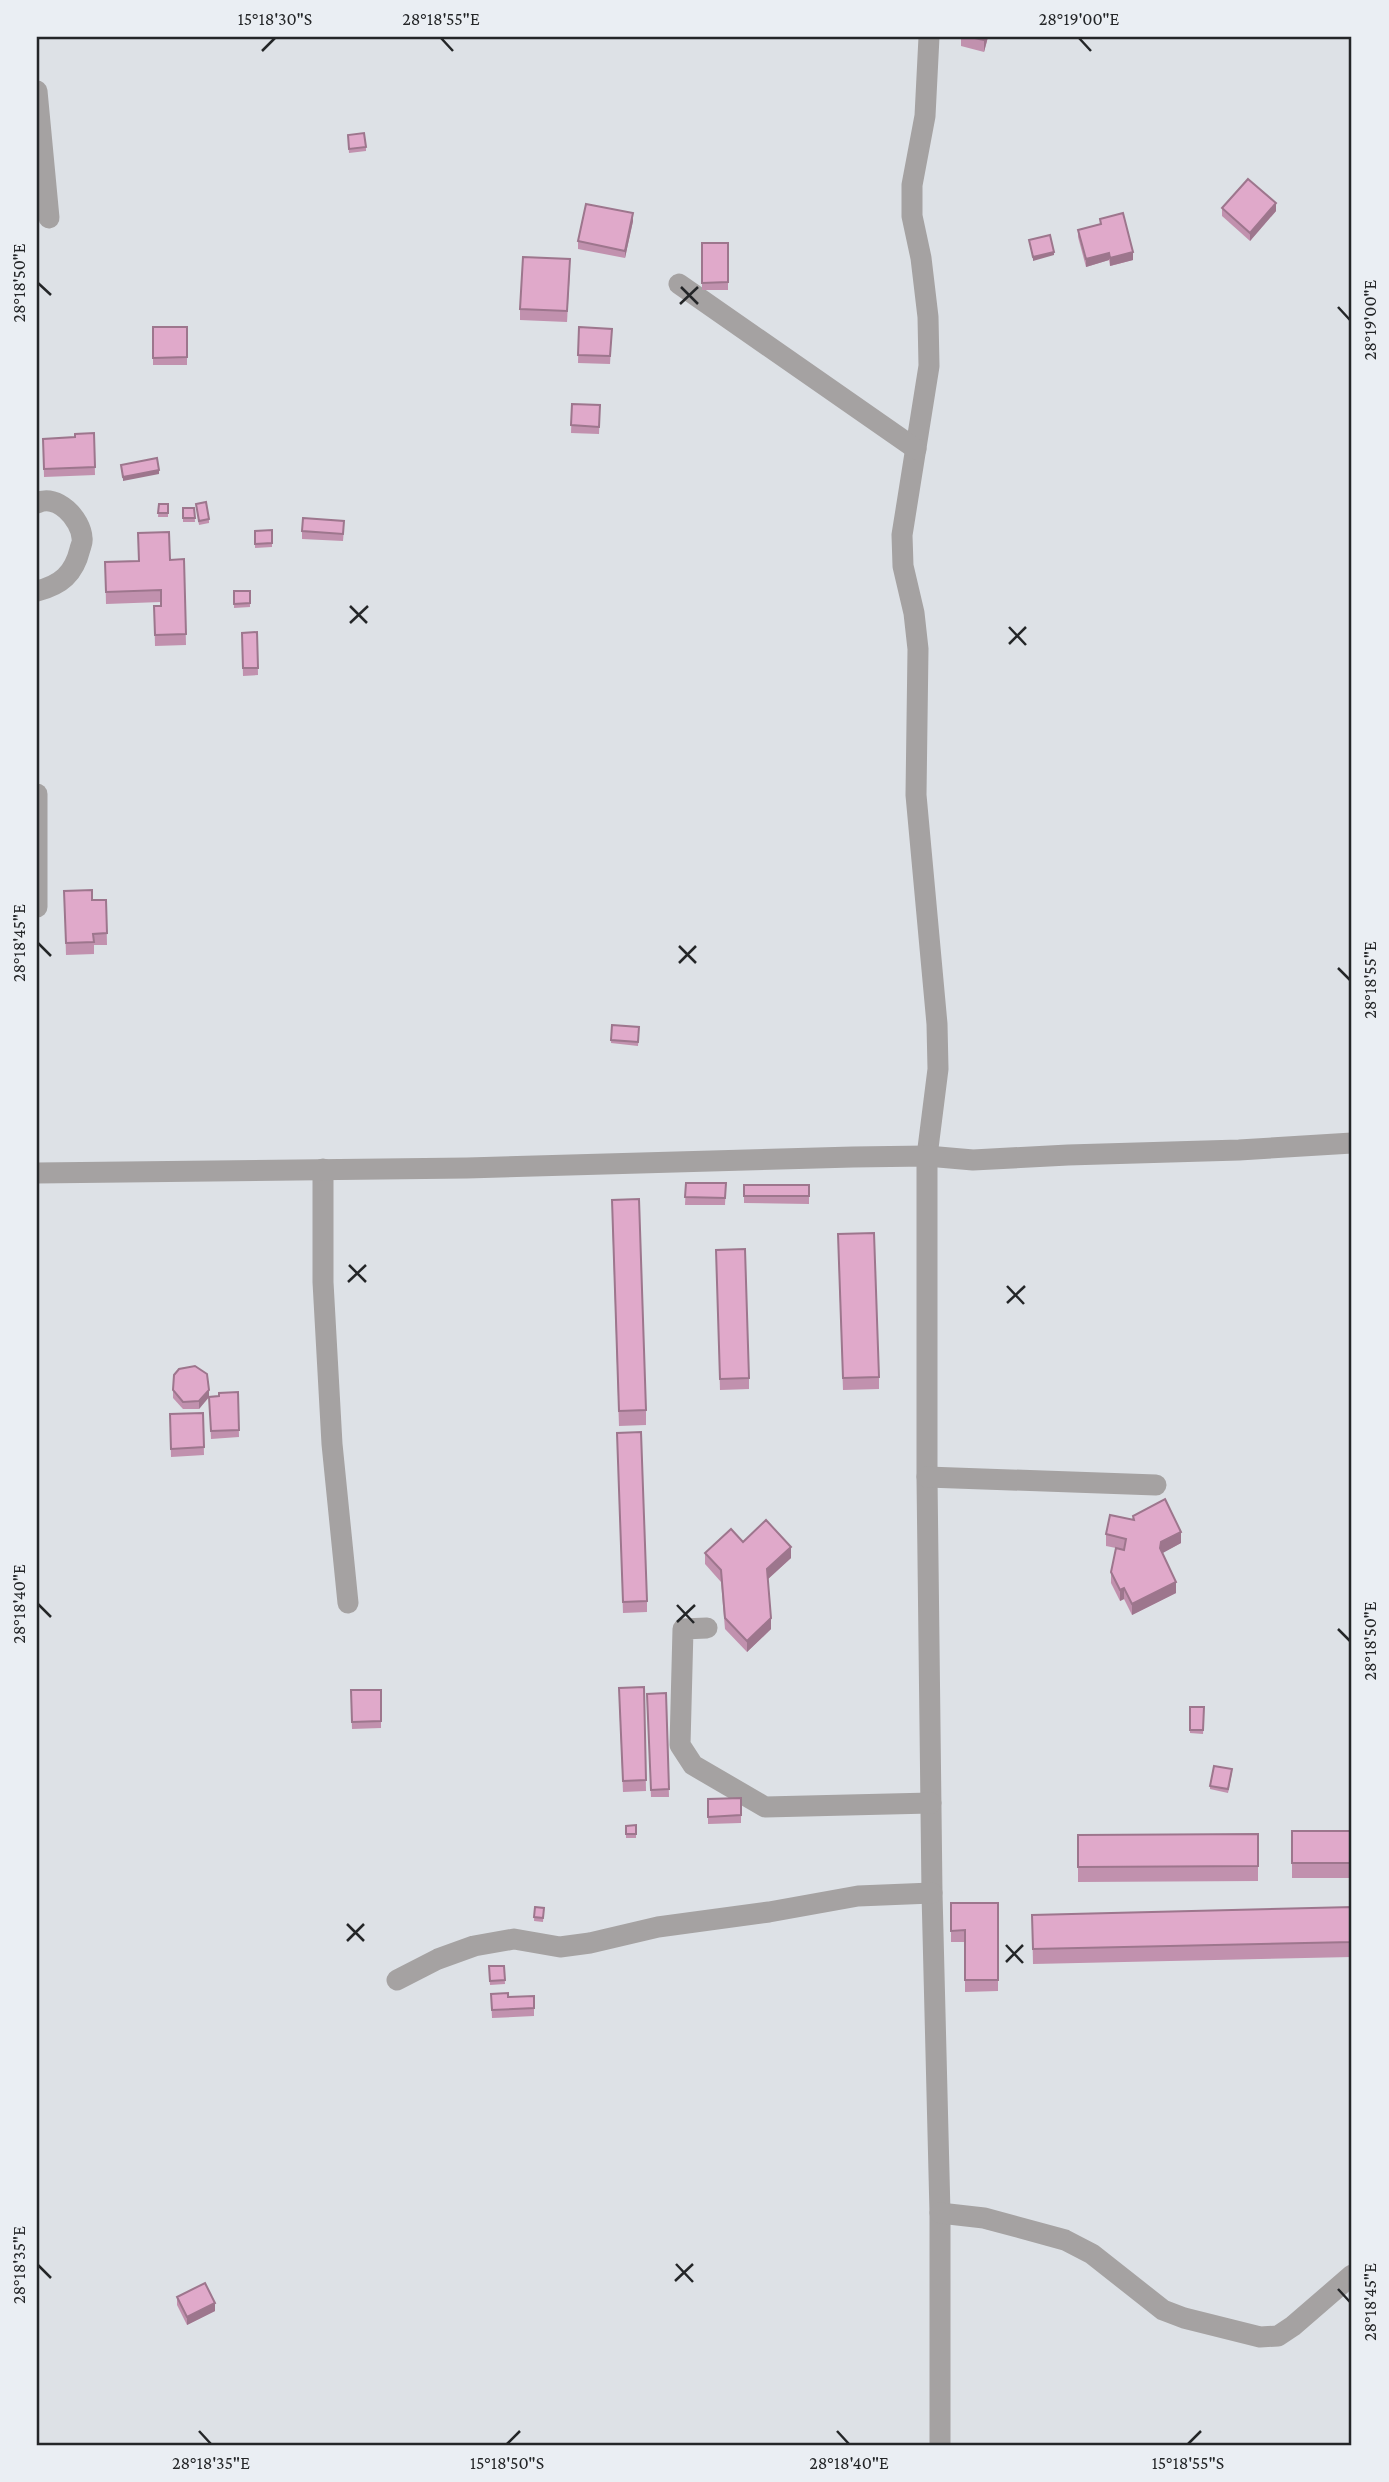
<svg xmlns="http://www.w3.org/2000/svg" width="1389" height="2482" font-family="'Crimson Pro',serif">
  <rect width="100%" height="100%" fill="#dde1e6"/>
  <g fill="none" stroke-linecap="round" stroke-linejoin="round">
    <g stroke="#a5a2a2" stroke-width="21">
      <polyline points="929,37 925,116 912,185 912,216 921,258 928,317 929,366 902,535 903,566 914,613 918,649 916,795 937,1024 938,1069 927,1156 927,1477 932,1893 940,2213 940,2445"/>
      <polyline points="37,91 49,218"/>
      <polyline points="679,284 916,449"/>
      <path d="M37 503C57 493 81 519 82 538 83 542 81 545 80 549 74 574 61 585 37 591"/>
      <polyline points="37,794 37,907"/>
      <polyline points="323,1169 323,1282 332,1444 348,1603"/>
      <polyline points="37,1173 467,1168 853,1157 927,1156 973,1160 1068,1155 1239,1150 1352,1143"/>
      <polyline points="927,1477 1156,1485"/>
      <polyline points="707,1628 683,1629 680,1745 693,1765 765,1807 931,1803"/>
      <polyline points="397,1980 438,1959 474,1946 514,1939 560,1947 590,1943 658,1927 769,1912 858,1896 932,1893"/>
      <polyline points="940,2213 984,2218 1065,2240 1092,2254 1163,2310 1184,2318 1260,2337 1278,2336 1293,2326 1352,2275"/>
    </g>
  </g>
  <g fill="#c191ae">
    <polygon points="959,37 988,37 984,52 961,46 961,39 959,39"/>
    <polygon points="348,139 366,147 366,151 349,153"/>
    <polygon points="1222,208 1276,211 1250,241 1222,216"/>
    <polygon points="1100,219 1133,260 1110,266 1109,260 1086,267 1078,237 1078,230 1100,224"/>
    <polygon points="633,221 625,258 578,249 578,241"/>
    <rect x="702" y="243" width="26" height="47"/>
    <polygon points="570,270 567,322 520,320 520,309"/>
    <rect x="153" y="327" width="34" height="38"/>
    <polygon points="579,327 612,329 610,364 578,363"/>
    <polygon points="572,404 600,405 599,434 571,433"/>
    <polygon points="94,433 95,475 44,477 43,439 75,437"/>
    <polygon points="159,504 168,504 168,517 158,517"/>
    <polygon points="196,504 209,519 209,523 199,525"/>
    <polygon points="183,508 194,508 195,522 183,522"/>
    <polygon points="344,528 343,541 302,539 302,531"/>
    <polygon points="272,530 272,547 255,548 255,531"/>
    <polygon points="184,559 186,645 155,646 154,606 161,606 161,602 106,604 105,562"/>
    <polygon points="234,591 250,591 250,607 234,608"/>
    <polygon points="257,632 258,675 243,676 242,633"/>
    <polygon points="64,891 92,900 106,900 107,945 94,945 94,954 66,955"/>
    <polygon points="612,1025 639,1027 638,1046 611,1043"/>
    <polygon points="686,1183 726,1183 725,1205 685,1205"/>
    <polygon points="744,1185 809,1185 809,1204 744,1203"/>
    <polygon points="612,1215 646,1410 646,1425 619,1426"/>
    <polygon points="838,1245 879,1377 879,1389 843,1390"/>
    <polygon points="716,1250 749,1378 749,1389 720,1390"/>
    <polygon points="173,1390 209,1397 199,1409 183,1409 173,1398"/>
    <polygon points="238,1392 239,1437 211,1439 209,1397 219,1396"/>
    <polygon points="203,1413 204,1455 171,1457 170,1414"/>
    <polygon points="617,1433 647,1601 647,1612 623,1613"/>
    <polygon points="1133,1516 1181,1543 1162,1553 1176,1593 1132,1615 1124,1599 1120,1601 1111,1583 1111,1572 1116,1548 1106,1546 1106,1534 1133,1519"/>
    <polygon points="743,1542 791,1558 768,1579 771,1629 747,1652 725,1629 721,1582 705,1564 705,1553"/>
    <polygon points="644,1687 646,1791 623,1792 619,1699"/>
    <polygon points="351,1690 381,1690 381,1728 352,1729"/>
    <polygon points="666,1693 669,1797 651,1797 647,1694"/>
    <polygon points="1190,1707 1204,1707 1203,1734 1190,1733"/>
    <polygon points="1232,1773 1228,1793 1210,1789 1210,1786"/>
    <polygon points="741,1798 741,1823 708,1824 708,1799"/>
    <polygon points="636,1825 636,1838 626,1838 626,1826"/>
    <rect x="1292" y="1831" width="60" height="47"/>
    <polygon points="1258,1834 1258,1881 1078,1882 1078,1835"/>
    <polygon points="951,1903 998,1903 998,1991 965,1992 965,1942 951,1942"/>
    <polygon points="535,1907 544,1908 543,1922 534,1921"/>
    <polygon points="1352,1907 1352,1957 1033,1964 1032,1915"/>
    <polygon points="489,1966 504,1966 505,1984 490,1985"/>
    <polygon points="491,1994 508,1997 534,1996 534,2016 492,2018"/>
    <polygon points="177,2297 215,2311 187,2325 177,2305"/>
  </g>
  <g fill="#9d768d">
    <polygon points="985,37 988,37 984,52 984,40"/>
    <polygon points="1276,203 1276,211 1250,241 1250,233"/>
    <polygon points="633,213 633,221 625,258 625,251"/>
    <polygon points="1054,252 1054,255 1033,261 1033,257"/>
    <polygon points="1133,252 1133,260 1110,266 1110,258"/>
    <polygon points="1109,253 1109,260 1086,267 1086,259"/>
    <polygon points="159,470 159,474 123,481 123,477"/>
    <polygon points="209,1390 209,1397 199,1409 199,1401"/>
    <polygon points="1181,1532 1181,1543 1161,1554 1160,1548 1161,1542"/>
    <polygon points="791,1547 791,1558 767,1580 767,1569"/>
    <polygon points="1176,1582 1176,1593 1132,1615 1132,1604"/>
    <polygon points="1124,1588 1124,1599 1120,1601 1120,1590"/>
    <polygon points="771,1618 771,1629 747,1652 747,1641"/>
    <polygon points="215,2303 215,2311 187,2325 187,2317"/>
  </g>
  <g fill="#e0a9ca" stroke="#9d768d" stroke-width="2">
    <polygon points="970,37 985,37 984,40"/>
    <polygon points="364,133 366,147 349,149 348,135"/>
    <polygon points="1248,179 1276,203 1250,233 1222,208"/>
    <polygon points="586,204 633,213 625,251 578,241"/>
    <polygon points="1123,213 1133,252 1110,258 1109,253 1086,259 1078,230 1101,224 1100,219"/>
    <polygon points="1050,235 1054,252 1033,257 1029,240"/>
    <polygon points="702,243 728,243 728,282 702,283"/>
    <polygon points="523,257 570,259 567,311 520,309"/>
    <polygon points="153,327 187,327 187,357 153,358"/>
    <polygon points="579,327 612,329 610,356 578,355"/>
    <polygon points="572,404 600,405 599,427 571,425"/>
    <polygon points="94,433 95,467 44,469 43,439 75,437 75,434"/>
    <polygon points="157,458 159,470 123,477 121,465"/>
    <polygon points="206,502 209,519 199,521 196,504"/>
    <polygon points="159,504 168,504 168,513 158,513"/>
    <polygon points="183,508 194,508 195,518 183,518"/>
    <polygon points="303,518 344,521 343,534 302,531"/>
    <polygon points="272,530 272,543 255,544 255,531"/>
    <polygon points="169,532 170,560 184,559 186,634 155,635 154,606 161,606 161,590 106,592 105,562 139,561 138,533"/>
    <polygon points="234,591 250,591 250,603 234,604"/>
    <polygon points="257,632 258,668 243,668 242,633"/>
    <polygon points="92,890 92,900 106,900 107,933 93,934 94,942 66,943 64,891"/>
    <polygon points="612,1025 639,1027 638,1042 611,1040"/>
    <polygon points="686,1183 726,1183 725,1198 685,1197"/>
    <rect x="744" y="1185" width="65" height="11"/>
    <polygon points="639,1199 646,1410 619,1411 612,1200"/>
    <polygon points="874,1233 879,1377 843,1378 838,1234"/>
    <polygon points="745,1249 749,1378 720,1379 716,1250"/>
    <polygon points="195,1366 207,1374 209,1390 199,1401 183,1402 173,1390 174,1375 179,1369"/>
    <polygon points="238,1392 239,1430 211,1431 209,1397 219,1396 219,1393"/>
    <polygon points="203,1413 204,1447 171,1449 170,1414"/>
    <polygon points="641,1432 647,1601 623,1602 617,1433"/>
    <polygon points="1165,1499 1181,1532 1161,1542 1160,1548 1176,1582 1132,1604 1124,1588 1120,1590 1111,1572 1116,1548 1124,1550 1126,1539 1106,1534 1110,1515 1134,1520 1133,1516"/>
    <polygon points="766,1520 791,1547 767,1569 771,1618 747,1641 725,1618 721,1570 705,1553 731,1529 743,1542"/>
    <polygon points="644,1687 646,1780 623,1781 619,1688"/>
    <polygon points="351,1690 381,1690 381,1721 352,1722"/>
    <polygon points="666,1693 669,1789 651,1790 647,1694"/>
    <polygon points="1190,1707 1204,1707 1203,1730 1190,1730"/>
    <polygon points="1214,1766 1232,1769 1228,1789 1210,1786"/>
    <polygon points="741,1798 741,1815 708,1817 708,1799"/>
    <polygon points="636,1825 636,1834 626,1834 626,1826"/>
    <rect x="1292" y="1831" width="60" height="32"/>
    <polygon points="1258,1834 1258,1866 1078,1867 1078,1835"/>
    <polygon points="951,1903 998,1903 998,1980 965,1980 965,1930 951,1931"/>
    <polygon points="535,1907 544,1908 543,1918 534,1917"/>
    <polygon points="1352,1907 1352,1942 1033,1949 1032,1915"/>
    <polygon points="489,1966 504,1966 505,1980 490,1981"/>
    <polygon points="508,1993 508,1997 534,1996 534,2008 492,2010 491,1994"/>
    <polygon points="205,2283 215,2303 187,2317 177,2297"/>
  </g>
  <path fill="none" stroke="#242628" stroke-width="2.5" d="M441 38 453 51M1079 38 1091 51M262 51 275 38M38 283 51 295M681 287 698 304M680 304 698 287M1338 307 1350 320M350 606 367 623M350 623 368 606M1009 627 1026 645M1009 644 1026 627M38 943 51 956M679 946 696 963M679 963 696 946M1338 968 1350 980M349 1265 366 1282M348 1282 366 1265M1007 1286 1024 1304M1007 1303 1025 1286M38 1604 51 1617M677 1605 694 1623M677 1622 695 1605M1338 1629 1350 1641M347 1924 364 1941M347 1941 364 1924M1006 1945 1023 1963M1006 1962 1023 1945M676 2264 693 2282M38 2265 51 2278M675 2281 693 2264M1338 2289 1350 2302M199 2431 211 2444M837 2431 849 2444M507 2444 520 2431M1188 2444 1201 2431"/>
  <rect width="1389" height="2482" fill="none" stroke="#eaeef3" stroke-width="77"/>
  <rect x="38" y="38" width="1312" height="2406" fill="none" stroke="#242628" stroke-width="2.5"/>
  <g font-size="18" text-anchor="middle" fill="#242628">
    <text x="275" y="25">15°18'30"S</text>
    <text x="441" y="25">28°18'55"E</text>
    <text x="1079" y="25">28°19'00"E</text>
    <text transform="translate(19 283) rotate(-90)" y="6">28°18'50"E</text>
    <text transform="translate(1370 320) rotate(-90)" y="6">28°19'00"E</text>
    <text transform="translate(19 943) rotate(-90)" y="6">28°18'45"E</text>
    <text transform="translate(1370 980) rotate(-90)" y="6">28°18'55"E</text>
    <text transform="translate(19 1604) rotate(-90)" y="6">28°18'40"E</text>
    <text transform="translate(1370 1641) rotate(-90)" y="6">28°18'50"E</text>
    <text transform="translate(19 2265) rotate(-90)" y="6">28°18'35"E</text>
    <text transform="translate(1370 2302) rotate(-90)" y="6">28°18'45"E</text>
    <text x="211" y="2469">28°18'35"E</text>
    <text x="507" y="2469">15°18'50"S</text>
    <text x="849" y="2469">28°18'40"E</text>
    <text x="1188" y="2469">15°18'55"S</text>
  </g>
</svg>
